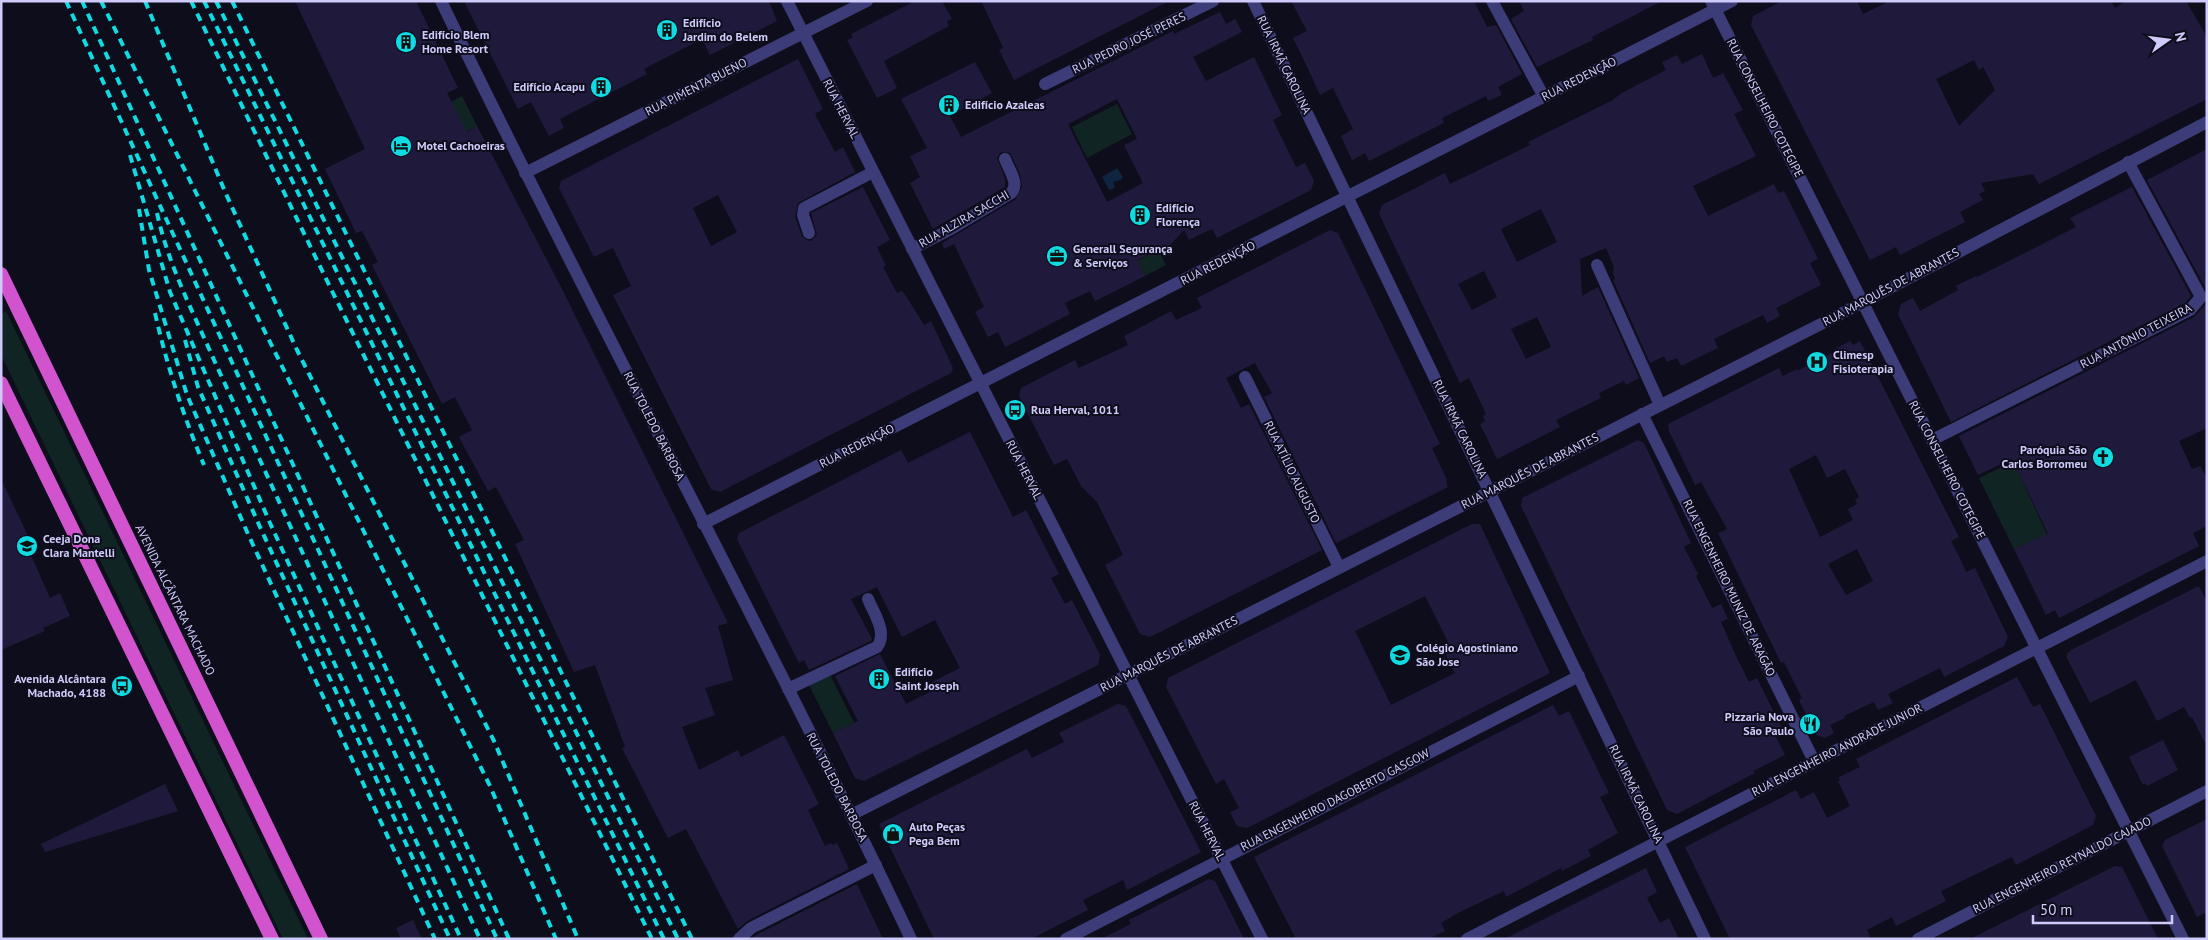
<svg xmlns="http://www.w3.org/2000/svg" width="2208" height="940" font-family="'PT Sans',sans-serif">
  <rect width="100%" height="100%" fill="#0e0d1c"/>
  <g fill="#102523">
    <polygon points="462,96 477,126 466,132 451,102"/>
    <polygon points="1117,104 1132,134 1087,158 1072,127"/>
    <polygon points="1158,250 1166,265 1145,276 1137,261"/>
    <polygon points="6,311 308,939 283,939 1,355 1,314"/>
    <polygon points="2017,460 2017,469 2047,535 2014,549 1979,478"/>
    <polygon points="829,673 854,723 833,733 808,683"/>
  </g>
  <polygon fill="#0f243e" points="1117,168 1123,177 1121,180 1113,182 1115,188 1109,190 1102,177"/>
  <g fill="#1f1a3b" fill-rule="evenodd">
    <polygon points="295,1 416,1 458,88 447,93 467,132 477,126 562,289 728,623 718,626 733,680 705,688 715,715 682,727 699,770 738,750 741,757 784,735 819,804 808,810 825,846 831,843 832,845 837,843 849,869 747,921 738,929 686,829 668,838 622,748 625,747 595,665 574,672 515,544 524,540 496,487 488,491 459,437 472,430 455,397 442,404 372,265 378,262 362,231 356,233 325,169 365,149"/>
    <polygon points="464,1 769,1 777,21 710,55 702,39 644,69 647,74 560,119 564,128 549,136 531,102 518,109"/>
    <polygon points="915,1 942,1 952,19 947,21 949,26 884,61 897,88 877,98 847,40 853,37 851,34"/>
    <polygon points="981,1 1169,1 1014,80 999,50 1003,48 1001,43"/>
    <polygon points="1291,1 1474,1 1487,27 1496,25 1522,74 1498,87 1502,95 1488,101 1486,96 1442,118 1444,123 1369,161 1365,153 1352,160 1341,136 1353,129 1333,88 1320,95 1311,75 1293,38 1307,31"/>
    <polygon points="1519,1 1662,1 1592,37 1593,40 1537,67 1511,19 1524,11"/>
    <path d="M1782 1H1857L1863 14 1890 1H2111L2115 8 2126 1H2186L2207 37V99L2039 184 2033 174 1981 183 1985 191 1979 194 1983 200 1960 212 1965 222 1900 255 1896 247 1870 260 1751 25 1753 16ZM1974 60 1979 70 1983 67 1995 90 1959 126 1936 79Z"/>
    <path d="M1220 12 1226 24 1235 19 1242 32 1193 57 1206 81 1254 57 1282 115 1273 120 1296 167 1305 163 1314 181 1311 190 1217 238 1212 229 1189 240 1184 230 1170 245 1137 260 1145 276 1095 301 1090 291 1065 303 1070 314 1005 347 998 332 988 337 975 312 984 307 962 261 954 244 944 249 942 243 1015 200 1022 187 1020 174 1010 153 1001 152 997 158 1005 179V187L933 229 910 183 920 177 910 156 927 148 901 99 975 62 992 93 950 116 961 137 1173 31 1174 34ZM1117 99 1137 139 1124 145 1143 183 1107 202 1068 124Z"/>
    <path d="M1702 54 1713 78 1723 73 1743 110 1734 114 1756 156 1693 186 1708 216 1774 184 1778 193 1784 191 1818 259 1810 263 1821 285 1776 308 1780 316 1767 323 1763 315 1714 339 1718 348 1681 366 1677 358 1667 362 1664 356 1650 363 1613 280 1615 279 1613 274 1614 267 1606 248 1580 259 1582 296 1598 287 1639 378 1626 385 1624 381 1599 393 1601 398 1556 420 1560 427 1497 459 1480 424 1485 421 1483 416 1486 414 1469 378 1460 383 1379 214 1382 205 1445 173 1450 184 1530 145 1528 142 1613 100 1620 94 1666 70 1662 62 1677 55 1682 64ZM1541 209 1557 242 1517 262 1501 229ZM1484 271 1497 297 1472 310 1458 284ZM1537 317 1551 347 1526 359 1511 329Z"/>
    <path d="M798 59 823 109 815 114 835 152 843 147 855 172 798 203 795 217 802 236 808 241 812 240 817 235 811 213 863 187 890 240 877 247 886 266 883 267 897 293 902 291 906 296 924 325 931 321 953 368 951 373 720 492 711 489 613 295 631 286 613 248 594 257 559 188 561 181ZM718 195 737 232 711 246 693 208Z"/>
    <polygon points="2207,149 2207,291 2147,180"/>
    <polygon points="2132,187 2191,296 2185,303 1951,422 1898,314 1901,304 1913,298 1920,311 1958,290 1956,286 1976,276 1977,277 2076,227 2070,218"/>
    <polygon points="1330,230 1338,233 1440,444 1432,448 1447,480 1446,481 1448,487 1336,543 1264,397 1272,393 1255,363 1226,378 1241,408 1249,404 1322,550 1150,637 1140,634 1105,565 1123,555 1097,502 1081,486 1067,459 1054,465 1019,396 1021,388 1075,360 1079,368 1128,345 1124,336 1171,311 1176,320 1202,308 1197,298"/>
    <polygon points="2207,303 2207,428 2179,441 2192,469 2200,466 2207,478 2207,526 2193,533 2199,546 2059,618 2055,610 2046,615 2014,549 2048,534 2012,459 1978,475 1959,436 2194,317"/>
    <path d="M1850 341 1853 345 1860 341 1959 537 1951 541 1960 558 1966 572 1975 568 2008 637 2004 646 1944 677 1940 668 1888 694 1893 703 1878 710 1874 702 1844 716 1845 718 1830 725 1834 733 1825 738 1816 735 1799 700 1802 698 1784 662 1781 663 1718 533 1727 529 1701 482 1695 485 1669 431 1668 424 1779 368 1783 376 1797 369V371L1836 351 1835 349ZM1816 455 1827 478 1845 469 1859 497 1855 500 1857 504 1848 509 1853 520 1820 537 1789 469ZM1857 549 1873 581 1846 595 1828 564Z"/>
    <polygon points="970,432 1013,517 1026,510 1059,574 1051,578 1065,604 1072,600 1100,655 1098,665 864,781 855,778 833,733 858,721 835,676 880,654 906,704 930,692 926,685 960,668 935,620 902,637 877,587 851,599 872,639 871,641 809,670 804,660 799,663 737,539 739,533 901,450 908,463"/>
    <polygon points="1638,440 1644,443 1691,543 1684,547 1698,574 1696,576 1712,608 1721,604 1728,619 1721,622 1736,656 1749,682 1757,678 1782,729 1774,733 1785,755 1753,771 1755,773 1677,814 1667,810 1521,506 1522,498"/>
    <polygon points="1,479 30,540 25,542 50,598 60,593 70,616 43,628 45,631 1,650"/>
    <path d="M1472 524H1480L1550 673 1247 828 1237 826 1230 812 1239 808 1224 779 1216 784 1166 687 1168 678ZM1425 596 1451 648 1444 651 1455 673 1391 705 1355 631Z"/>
    <polygon points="2199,586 2207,602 2207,747 2192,717 2190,718 2184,707 2157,721 2136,680 2090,703 2067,658 2067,654 2071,650"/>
    <polygon points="2017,677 2033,707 2040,704 2096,816 2093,825 2016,865 2012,857 1941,891 1946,901 1896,926 1892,917 1867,930 1871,939 1730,939 1685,847 1796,790 1801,799 1814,792 1827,818 1850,806 1838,781 1840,780 1839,777 1860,767 1856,759"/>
    <polygon points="1118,704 1126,706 1201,852 1127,890 1123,880 1083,900 1088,910 1031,939 934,939 879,824 1027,749 1032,758 1064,742 1059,733"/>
    <polygon points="1553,705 1559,716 1569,711 1609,793 1600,797 1618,833 1588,850 1591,856 1562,871 1561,868 1506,897 1504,891 1458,913 1441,923 1445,931 1428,939 1296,939 1254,857"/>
    <polygon points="2163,740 2178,770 2147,786 2145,783 2143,785 2129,757"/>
    <polygon points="165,784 178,811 45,852 41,844"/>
    <polygon points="2207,819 2207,912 2197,917 2162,846 2165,840"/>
    <polygon points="2115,866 2122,867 2158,939 1970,939"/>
    <polygon points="1646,868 1657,892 1647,898 1660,923 1669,918 1679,939 1504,939"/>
    <polygon points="1209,879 1215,881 1244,939 1101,939 1131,924 1129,920"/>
    <polygon points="857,884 883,939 751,939 756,935"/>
    <polygon points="413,920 422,939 401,939 396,928"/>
  </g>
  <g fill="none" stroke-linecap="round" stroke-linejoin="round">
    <g stroke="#3b3c78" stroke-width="12">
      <polyline points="787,1 1262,939"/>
      <polyline points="1253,1 1705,939"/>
      <polyline points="1492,1 1544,97"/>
      <polyline points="1045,84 1213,1"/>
      <polyline points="525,173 867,1"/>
      <polyline points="809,233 803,215 804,208 873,172"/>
      <path d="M912 249 949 230 1011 193C1020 184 1009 170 1005 159"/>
      <polyline points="1597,265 1660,405"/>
      <polyline points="1245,377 1339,567"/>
      <polyline points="1642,414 1814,761"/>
      <polyline points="1932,440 2190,310 2201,297 2128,162"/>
      <polyline points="703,524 1732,1"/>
      <path d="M788 689 877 647C888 633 874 614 868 599"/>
      <polyline points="851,815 1825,322 2207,122"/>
      <polyline points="1066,939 1579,676"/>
      <polyline points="1467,939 2207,561"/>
      <polyline points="1918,939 2207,791"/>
    </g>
    <g stroke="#3b3c78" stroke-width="12">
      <path d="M441 1C593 316 761 623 911 939"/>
      <polyline points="1711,1 2183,939"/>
      <polyline points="739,939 751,928 876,865"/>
    </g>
    <g stroke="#d154ce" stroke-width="14">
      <polyline points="1,274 321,939"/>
      <polyline points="1,383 272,939"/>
    </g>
    <g stroke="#10dbe2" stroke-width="4" stroke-dasharray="8 6" stroke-linecap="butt">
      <polyline points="66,1 497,939"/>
      <polyline points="82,1 509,939"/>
      <polyline points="101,1 490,786 556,939"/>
      <polyline points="145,1 226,194 297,350 494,741 578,939"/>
      <polyline points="191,1 332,291 652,939"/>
      <polyline points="204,1 664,939"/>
      <polyline points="216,1 678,939"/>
      <polyline points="232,1 692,939"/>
      <polyline points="130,155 170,292 270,523 461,939"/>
      <polyline points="139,209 149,270 187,395 248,534 435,939"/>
      <path d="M157 213C168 264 193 312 214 360L480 939"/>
      <path d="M155 313C167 366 183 415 204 465"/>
      <polyline points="185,340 198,387 260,527 450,939"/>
    </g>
  </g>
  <defs>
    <g id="building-disc" transform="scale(1.125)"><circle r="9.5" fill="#10dbe2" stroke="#0e0d1c"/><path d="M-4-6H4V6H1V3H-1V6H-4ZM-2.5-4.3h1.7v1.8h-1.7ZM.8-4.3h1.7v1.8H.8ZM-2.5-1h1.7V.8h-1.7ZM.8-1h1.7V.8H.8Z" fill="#111"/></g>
    <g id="hotel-disc" transform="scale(1.125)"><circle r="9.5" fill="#10dbe2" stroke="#0e0d1c"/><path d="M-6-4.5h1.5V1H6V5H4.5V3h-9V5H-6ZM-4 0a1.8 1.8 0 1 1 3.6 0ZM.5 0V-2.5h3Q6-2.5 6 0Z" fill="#111"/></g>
    <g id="office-disc" transform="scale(1.125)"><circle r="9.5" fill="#10dbe2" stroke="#0e0d1c"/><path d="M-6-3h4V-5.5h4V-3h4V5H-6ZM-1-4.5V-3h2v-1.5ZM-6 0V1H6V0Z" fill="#111"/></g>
    <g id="hospital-disc" transform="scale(1.125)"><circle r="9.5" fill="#10dbe2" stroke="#0e0d1c"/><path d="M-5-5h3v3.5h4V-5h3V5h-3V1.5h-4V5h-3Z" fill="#111"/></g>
    <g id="bus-disc" transform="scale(1.125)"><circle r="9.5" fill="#10dbe2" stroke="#0e0d1c"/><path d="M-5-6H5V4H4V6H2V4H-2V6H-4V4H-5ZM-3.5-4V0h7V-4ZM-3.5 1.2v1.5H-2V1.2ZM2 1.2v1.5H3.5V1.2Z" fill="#111"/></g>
    <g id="church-disc" transform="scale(1.125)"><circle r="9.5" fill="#10dbe2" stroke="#0e0d1c"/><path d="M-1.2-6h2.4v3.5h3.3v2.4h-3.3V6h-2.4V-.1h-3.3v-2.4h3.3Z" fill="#111"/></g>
    <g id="school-disc" transform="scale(1.125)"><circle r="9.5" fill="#10dbe2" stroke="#0e0d1c"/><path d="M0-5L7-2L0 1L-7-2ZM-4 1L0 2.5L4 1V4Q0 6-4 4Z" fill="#111"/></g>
    <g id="restaurant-disc" transform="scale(1.125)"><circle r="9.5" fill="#10dbe2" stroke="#0e0d1c"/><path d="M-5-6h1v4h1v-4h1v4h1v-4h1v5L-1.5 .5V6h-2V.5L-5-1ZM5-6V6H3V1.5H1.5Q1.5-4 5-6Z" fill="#111"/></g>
    <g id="shop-disc" transform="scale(1.125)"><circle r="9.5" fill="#10dbe2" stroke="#0e0d1c"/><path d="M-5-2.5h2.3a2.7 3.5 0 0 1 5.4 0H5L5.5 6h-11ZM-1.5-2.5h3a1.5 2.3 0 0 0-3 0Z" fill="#111"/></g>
  </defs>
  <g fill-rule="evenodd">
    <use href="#building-disc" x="667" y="30"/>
    <use href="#building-disc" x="406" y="42"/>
    <use href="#building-disc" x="601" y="87"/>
    <use href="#building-disc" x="949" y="105"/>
    <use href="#hotel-disc" x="401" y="146"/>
    <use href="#building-disc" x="1140" y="215"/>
    <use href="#office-disc" x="1057" y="256"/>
    <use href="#hospital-disc" x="1817" y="362"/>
    <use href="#bus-disc" x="1015" y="410"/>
    <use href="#church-disc" x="2103" y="457"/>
    <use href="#school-disc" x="27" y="546"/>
    <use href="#school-disc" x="1400" y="655"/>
    <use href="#building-disc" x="879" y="679"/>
    <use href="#bus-disc" x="122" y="686"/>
    <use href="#restaurant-disc" x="1810" y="724"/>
    <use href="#shop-disc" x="893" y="834"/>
  </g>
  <g text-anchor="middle" stroke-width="4" stroke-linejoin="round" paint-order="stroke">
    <g font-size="12" font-weight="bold" fill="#cecbfb" stroke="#0e0d1c" text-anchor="start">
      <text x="683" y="27">Edifício<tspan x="683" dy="14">Jardim do Belem</tspan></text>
      <text x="422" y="39">Edifício Blem<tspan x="422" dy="14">Home Resort</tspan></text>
      <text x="585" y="91" text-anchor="end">Edifício Acapu</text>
      <text x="965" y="109">Edifício Azaleas</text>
      <text x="417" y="150">Motel Cachoeiras</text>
      <text x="1156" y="212">Edifício<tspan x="1156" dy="14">Florença</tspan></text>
      <text x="1073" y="253">Generall Segurança<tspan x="1073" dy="14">&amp; Serviços</tspan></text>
      <text x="1833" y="359">Climesp<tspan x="1833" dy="14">Fisioterapia</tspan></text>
      <text x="1031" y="414">Rua Herval, 1011</text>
      <text x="2087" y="454" text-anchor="end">Paróquia São<tspan x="2087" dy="14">Carlos Borromeu</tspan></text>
      <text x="43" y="543">Ceeja Dona<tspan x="43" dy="14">Clara Mantelli</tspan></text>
      <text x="1416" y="652">Colégio Agostiniano<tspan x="1416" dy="14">São Jose</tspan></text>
      <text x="895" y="676">Edifício<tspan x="895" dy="14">Saint Joseph</tspan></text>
      <text x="106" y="683" text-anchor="end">Avenida Alcântara<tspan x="106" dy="14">Machado, 4188</tspan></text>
      <text x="1794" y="721" text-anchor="end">Pizzaria Nova<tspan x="1794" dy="14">São Paulo</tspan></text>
      <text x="909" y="831">Auto Peças<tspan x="909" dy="14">Pega Bem</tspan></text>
    </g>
    <g font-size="12" fill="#cecbfb" stroke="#0e0d1c">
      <text transform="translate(1129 43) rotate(-26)" y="4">RUA PEDRO JOSÉ PERES</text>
      <text transform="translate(1284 65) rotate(64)" y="4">RUA IRMÃ CAROLINA</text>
      <text transform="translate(1579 79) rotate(-27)" y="4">RUA REDENÇÃO</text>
      <text transform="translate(696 87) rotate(-27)" y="4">RUA PIMENTA BUENO</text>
      <text transform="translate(1765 108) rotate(63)" y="4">RUA CONSELHEIRO COTEGIPE</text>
      <text transform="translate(841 109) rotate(63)" y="4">RUA HERVAL</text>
      <text transform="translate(964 219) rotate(-30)" y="4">RUA ALZIRA SACCHI</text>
      <text transform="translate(1218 263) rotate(-27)" y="4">RUA REDENÇÃO</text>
      <text transform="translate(1891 287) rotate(-28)" y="4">RUA MARQUÊS DE ABRANTES</text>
      <text transform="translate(2136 336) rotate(-28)" y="4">RUA ANTÔNIO TEIXEIRA</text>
      <text transform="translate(654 426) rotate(63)" y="4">RUA TOLEDO BARBOSA</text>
      <text transform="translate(1460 429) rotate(64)" y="4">RUA IRMÃ CAROLINA</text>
      <text transform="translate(857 446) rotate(-27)" y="4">RUA REDENÇÃO</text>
      <text transform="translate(1024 470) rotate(63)" y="4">RUA HERVAL</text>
      <text transform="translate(1947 470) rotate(63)" y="4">RUA CONSELHEIRO COTEGIPE</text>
      <text transform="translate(1530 471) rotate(-27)" y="4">RUA MARQUÊS DE ABRANTES</text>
      <text transform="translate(1292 472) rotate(64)" y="4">RUA ATÍLIO AUGUSTO</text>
      <text transform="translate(1729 588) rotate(64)" y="4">RUA ENGENHEIRO MUNIZ DE ARAGÃO</text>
      <text transform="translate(175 600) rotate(64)" y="4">AVENIDA ALCÂNTARA MACHADO</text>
      <text transform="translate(1169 654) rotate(-27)" y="4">RUA MARQUÊS DE ABRANTES</text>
      <text transform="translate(1837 750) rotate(-27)" y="4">RUA ENGENHEIRO ANDRADE JUNIOR</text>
      <text transform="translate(837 787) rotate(63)" y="4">RUA TOLEDO BARBOSA</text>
      <text transform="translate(1636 794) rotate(64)" y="4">RUA IRMÃ CAROLINA</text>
      <text transform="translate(1335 800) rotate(-27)" y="4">RUA ENGENHEIRO DAGOBERTO GASGOW</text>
      <text transform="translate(1207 831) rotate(63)" y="4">RUA HERVAL</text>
      <text transform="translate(2062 865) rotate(-27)" y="4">RUA ENGENHEIRO REYNALDO CAJADO</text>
    </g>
  </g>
  <rect width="2208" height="940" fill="none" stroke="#cecbfb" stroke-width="5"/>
  <g transform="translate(2168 40) rotate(76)" stroke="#0e0d1c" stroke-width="4" paint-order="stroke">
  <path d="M0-4L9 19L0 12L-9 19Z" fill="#cecbfb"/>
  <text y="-8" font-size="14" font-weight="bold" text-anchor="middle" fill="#cecbfb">N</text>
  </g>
  <path d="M2033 915v8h139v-8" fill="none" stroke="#cecbfb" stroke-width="2.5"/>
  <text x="2040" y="915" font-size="15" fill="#cecbfb" stroke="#0e0d1c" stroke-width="4" paint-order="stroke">50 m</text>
</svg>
